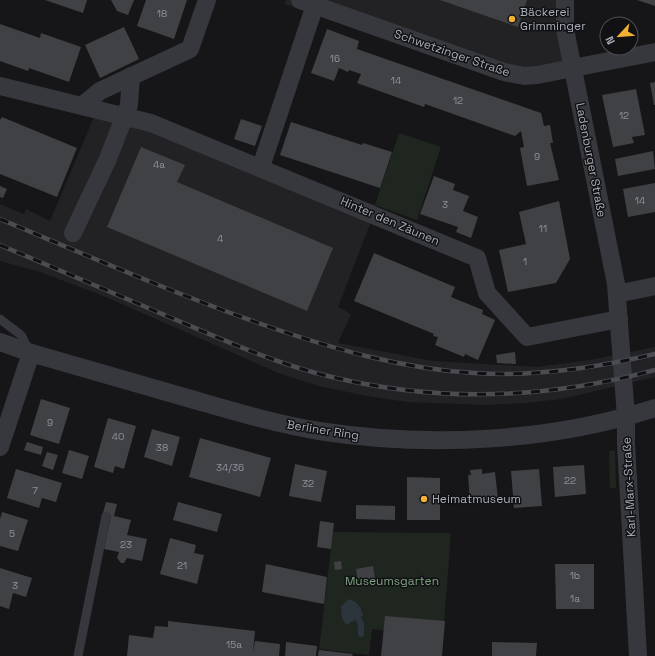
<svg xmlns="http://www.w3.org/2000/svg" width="655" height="656" font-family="'Space Grotesk',sans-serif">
  <rect width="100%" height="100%" fill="#161618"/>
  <g fill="#222225">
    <polygon points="286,0 570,0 578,71 523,81 284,4"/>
    <polygon points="100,103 143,113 377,206 338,307 351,314 338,343 433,361 536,367 590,360 655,347 655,377 562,399 525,403 486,405 407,402 367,396 319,386 281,374 101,295 40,272 0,261 0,204 24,214 26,209 50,221"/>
  </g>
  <g fill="#1e261f">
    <polygon points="399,133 441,147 417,220 375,205"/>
    <polygon points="615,450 616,488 610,488 609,451"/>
    <polygon points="333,532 451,533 443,636 372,629 369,655 319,649"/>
  </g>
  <path fill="#2c353c" d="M349 599C357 602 361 606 363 616L346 625 342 618 341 606Z"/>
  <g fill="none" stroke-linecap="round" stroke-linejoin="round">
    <polyline stroke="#2c353c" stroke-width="6" points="358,618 361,624 361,634"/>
  </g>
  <g fill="#404145">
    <polygon points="45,0 87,0 83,13"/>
    <polygon points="111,0 134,0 128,15 117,11"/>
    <polygon points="146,0 187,0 174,39 137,26"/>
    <polygon points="440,0 527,0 518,27"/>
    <polygon points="637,0 655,0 655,6"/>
    <polygon points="0,24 40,38 41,33 81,47 69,82 29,68 28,71 0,61"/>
    <polygon points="124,27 139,59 100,78 85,45"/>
    <polygon points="327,29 359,41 357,49 541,113 544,126 550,125 553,143 550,143 559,180 527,186 520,148 524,147 521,131 515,136 425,104 424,107 357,83 361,74 349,70 348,72 339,68 334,81 311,73"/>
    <polygon points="655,82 655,105 654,105 650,83"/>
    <polygon points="636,89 645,135 632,137 634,143 613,147 602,95"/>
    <polygon points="2,117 77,148 57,197 0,174 0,120"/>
    <polygon points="241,119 262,126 255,146 234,139"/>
    <polygon points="291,122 362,145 363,143 392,152 380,188 280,155"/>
    <polygon points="141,147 185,165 177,182 333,248 307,311 107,227"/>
    <polygon points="653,151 655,169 618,176 615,159"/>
    <polygon points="434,176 455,184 453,190 469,196 463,211 478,217 471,238 456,232 458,227 420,214"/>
    <polygon points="655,183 655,212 628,217 623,189"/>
    <polygon points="0,186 7,189 3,198 0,197"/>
    <polygon points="559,201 570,259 556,283 508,292 499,250 526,244 519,212"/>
    <polygon points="374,253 455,287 451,297 483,310 482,314 495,320 478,360 465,354 464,357 435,345 438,337 433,336 434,334 354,301"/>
    <polygon points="515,352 516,364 497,363 496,355"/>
    <polygon points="41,399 70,408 59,444 30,435"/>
    <polygon points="108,418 136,426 124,469 115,466 113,473 94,467"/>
    <polygon points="152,429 180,437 172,466 144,457"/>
    <polygon points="200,438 271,458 260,497 189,477"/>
    <polygon points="27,442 43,447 41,455 24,450"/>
    <polygon points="69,450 89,456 82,479 62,473"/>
    <polygon points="47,452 58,455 53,470 42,466"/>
    <polygon points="295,464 327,471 321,502 289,496"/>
    <polygon points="584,465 586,494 555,497 553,467"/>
    <polygon points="16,469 62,483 56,502 42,498 39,508 7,498"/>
    <polygon points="482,469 482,474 495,472 498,499 470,502 468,475 471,475 470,470"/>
    <polygon points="539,469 542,506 514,508 511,471"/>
    <polygon points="407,477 440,478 440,520 407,520"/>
    <polygon points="106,502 117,504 114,516 131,520 127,535 147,539 142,561 127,558 124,563 121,563 117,558 119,552 104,549 111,515 103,513"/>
    <polygon points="178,502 222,514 217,532 173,520"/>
    <polygon points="356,505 395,506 395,520 356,519"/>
    <polygon points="2,512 28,520 18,551 0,546 0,519"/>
    <polygon points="320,521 334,523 331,549 317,547"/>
    <polygon points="170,538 196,545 194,553 204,555 197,584 160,574"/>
    <polygon points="341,561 342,569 335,570 334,562"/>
    <polygon points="266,564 327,577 324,604 262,592"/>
    <polygon points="555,564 594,564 594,609 556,609"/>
    <polygon points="373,566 375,579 358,581 356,569"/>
    <polygon points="0,568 32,578 26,597 13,593 9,609 0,606"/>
    <polygon points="385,616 445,621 442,656 381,656"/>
    <polygon points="168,621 255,631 253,652 255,641 280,644 279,656 127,656 129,635 153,638 155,626 168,627"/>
    <polygon points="286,642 317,646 316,656 285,656"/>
    <polygon points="492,642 537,643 536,656 492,656"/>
    <polygon points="319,650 353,654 352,656 318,656"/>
  </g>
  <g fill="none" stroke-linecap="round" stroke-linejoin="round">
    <g stroke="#37383d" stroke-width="9">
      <polyline points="0,319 21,335 30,352"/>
      <polyline points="78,656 106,516"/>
    </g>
    <g stroke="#37383d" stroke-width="18">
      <polyline points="300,0 504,72 524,76 537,75 655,52"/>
      <polyline points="565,0 565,29 616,284 626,417 626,444 638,656"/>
      <polyline points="0,86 151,123 477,258 487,293 527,337 619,319"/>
      <polyline points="83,105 100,91 190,49 207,0"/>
      <polyline points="261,167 315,5"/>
      <polyline points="73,233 107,161 129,105 131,76"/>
      <polyline points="617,294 655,286"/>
      <path d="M0 342 31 353C85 368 138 384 191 399 233 411 276 424 319 431 429 448 549 442 655 408"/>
      <polyline points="0,447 31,353"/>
    </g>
    <g stroke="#4a4c52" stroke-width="4.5">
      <g id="rail">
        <path d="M0 219C86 255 173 293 261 324 330 348 401 369 475 373 535 377 596 368 655 354"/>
        <path d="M0 245C60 270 120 296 181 322 230 343 280 365 332 377 440 403 548 399 655 370"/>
      </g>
    </g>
    <use href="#rail" stroke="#111113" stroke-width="3" stroke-dasharray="9" stroke-linecap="butt"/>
  </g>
  <g fill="#f2b134" stroke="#111113" stroke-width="1.5">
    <circle cx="512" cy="19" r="4"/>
    <circle cx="424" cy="499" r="4"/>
  </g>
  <g text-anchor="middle" stroke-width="3" stroke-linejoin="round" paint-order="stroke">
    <g font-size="10" fill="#8e929b">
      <text x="162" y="17">18</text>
      <text x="335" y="62">16</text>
      <text x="396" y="84">14</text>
      <text x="458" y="104">12</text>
      <text x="624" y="119">12</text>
      <text x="537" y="160">9</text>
      <text x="159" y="168">4a</text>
      <text x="640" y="204">14</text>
      <text x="445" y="208">3</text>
      <text x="543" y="232">11</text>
      <text x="220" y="242">4</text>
      <text x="525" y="265">1</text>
      <text x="50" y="426">9</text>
      <text x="118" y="440">40</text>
      <text x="162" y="451">38</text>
      <text x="230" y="471">34/36</text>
      <text x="570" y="484">22</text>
      <text x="308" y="487">32</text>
      <text x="35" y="494">7</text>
      <text x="12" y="537">5</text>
      <text x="126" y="548">23</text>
      <text x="182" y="569">21</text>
      <text x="575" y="579">1b</text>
      <text x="15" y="589">3</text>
      <text x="575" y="602">1a</text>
      <text x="234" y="648">15a</text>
    </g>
    <g font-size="12" fill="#a8adb8" stroke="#111113" text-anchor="start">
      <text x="520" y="16">Bäckerei<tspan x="520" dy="14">Grimminger</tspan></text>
      <text x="432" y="503">Heimatmuseum</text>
    </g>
    <g font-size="12" fill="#a8adb8" stroke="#111113">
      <text transform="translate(452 53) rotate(19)" y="4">Schwetzinger Straße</text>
      <text transform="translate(591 160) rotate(79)" y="4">Ladenburger Straße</text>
      <text transform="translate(390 221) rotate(23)" y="4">Hinter den Zäunen</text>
      <text transform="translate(323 430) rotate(9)" y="4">Berliner Ring</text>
      <text transform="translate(629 487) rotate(-93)" y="4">Karl-Marx-Straße</text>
    </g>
    <g font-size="12" fill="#7fa381" stroke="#111113">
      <text x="392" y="585">Museumsgarten</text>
    </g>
  </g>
  <g transform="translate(619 36) rotate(244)"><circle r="19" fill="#111113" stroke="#4d4f55"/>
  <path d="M0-3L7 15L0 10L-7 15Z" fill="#f2b134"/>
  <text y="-6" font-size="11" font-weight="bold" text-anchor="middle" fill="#a8adb8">N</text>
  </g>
</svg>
